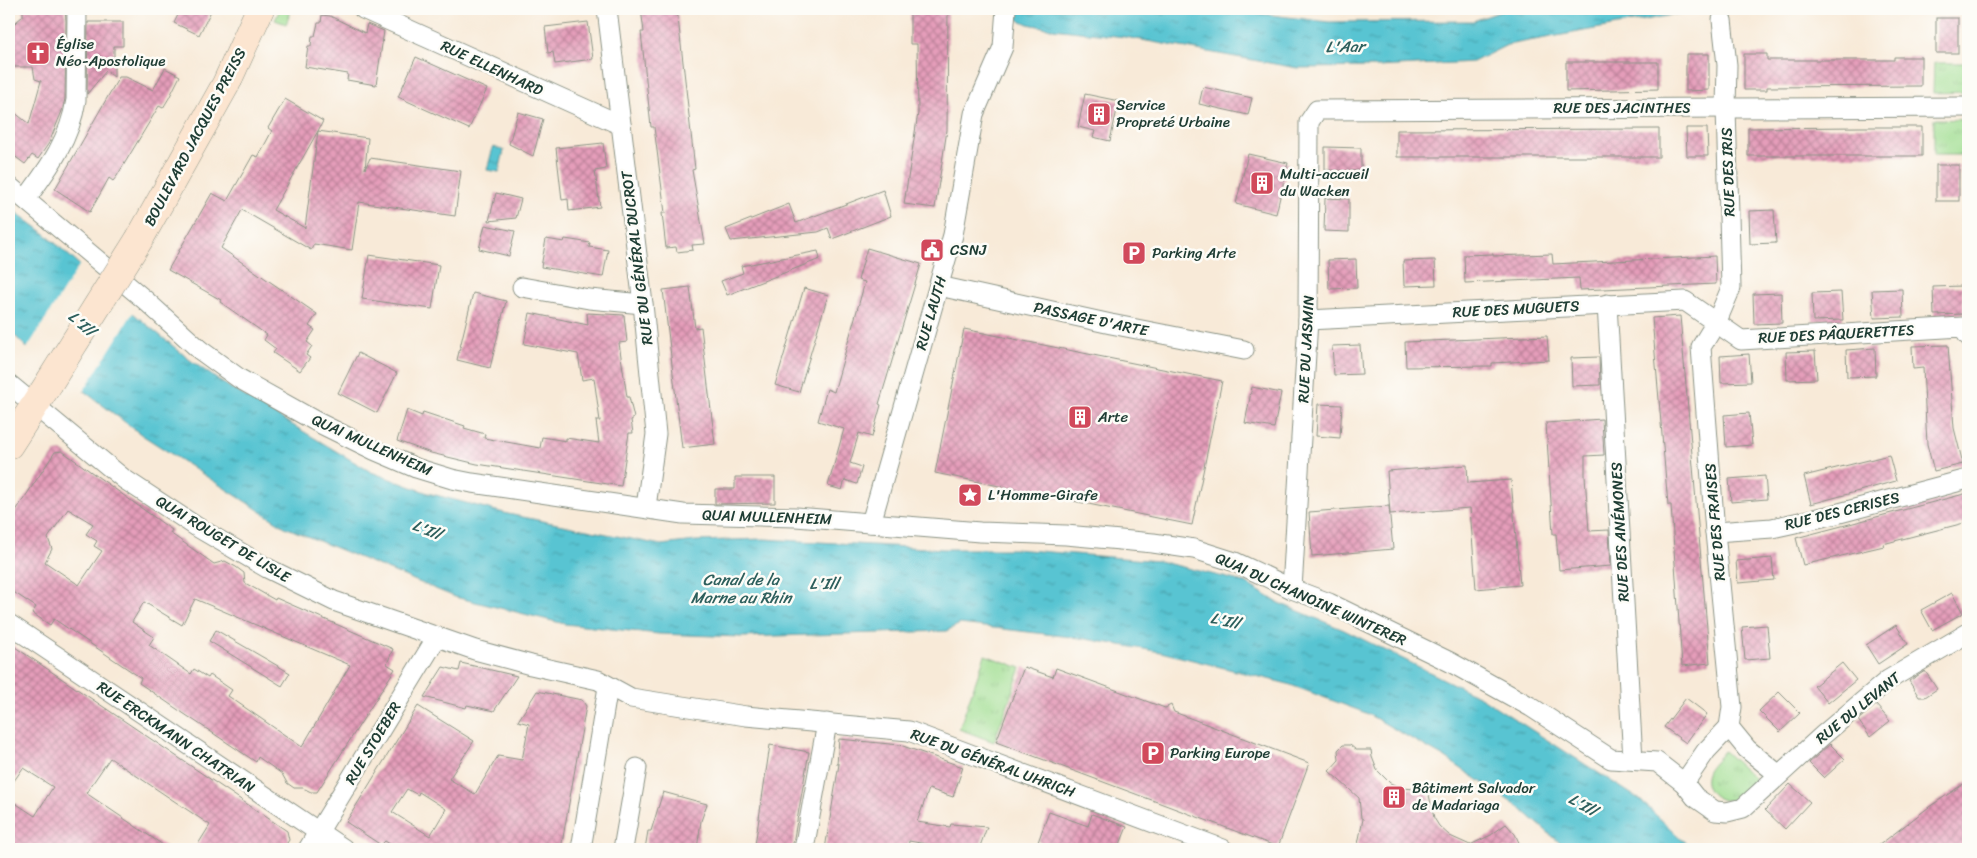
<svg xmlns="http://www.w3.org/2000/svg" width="1977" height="858" font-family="Sriracha,sans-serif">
  <defs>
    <pattern id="grass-tufts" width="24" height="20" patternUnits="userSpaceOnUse" patternTransform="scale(1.25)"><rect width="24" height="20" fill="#a0de92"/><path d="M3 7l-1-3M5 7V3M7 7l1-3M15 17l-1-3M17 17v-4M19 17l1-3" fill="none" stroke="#89bf7e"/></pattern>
    <pattern id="water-ripples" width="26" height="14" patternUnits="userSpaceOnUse" patternTransform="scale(1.25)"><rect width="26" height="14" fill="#58c4d2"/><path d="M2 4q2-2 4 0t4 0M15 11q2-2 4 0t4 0" fill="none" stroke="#48a0ab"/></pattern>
    <pattern id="building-cross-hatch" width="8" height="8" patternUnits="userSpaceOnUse" patternTransform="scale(1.25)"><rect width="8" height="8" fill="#e59dba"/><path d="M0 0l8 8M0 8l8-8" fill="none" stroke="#b98198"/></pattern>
  </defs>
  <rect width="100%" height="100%" fill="#fdfcf7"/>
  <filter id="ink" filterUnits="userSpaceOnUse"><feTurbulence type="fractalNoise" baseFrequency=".02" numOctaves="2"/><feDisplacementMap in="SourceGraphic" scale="10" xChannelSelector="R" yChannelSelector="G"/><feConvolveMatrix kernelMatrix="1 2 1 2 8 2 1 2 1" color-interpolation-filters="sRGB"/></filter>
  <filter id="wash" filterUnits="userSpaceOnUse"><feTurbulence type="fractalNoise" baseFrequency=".0096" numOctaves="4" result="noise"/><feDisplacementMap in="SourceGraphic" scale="20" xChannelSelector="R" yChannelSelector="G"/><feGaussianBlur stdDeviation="1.12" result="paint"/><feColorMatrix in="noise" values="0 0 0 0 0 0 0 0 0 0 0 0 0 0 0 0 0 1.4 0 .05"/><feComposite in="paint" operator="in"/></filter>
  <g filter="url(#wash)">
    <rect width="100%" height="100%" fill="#f8ead8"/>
    <g fill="url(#grass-tufts)" stroke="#608e63">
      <polygon points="280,9 292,9 286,24 275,20"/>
      <polygon points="1934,63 1968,63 1968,92 1933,93"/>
      <polygon points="1934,119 1968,120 1968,155 1934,155"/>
      <polygon points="985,655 1021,668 994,742 959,729"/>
      <path d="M1724 751 1755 779C1750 784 1745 792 1739 797 1723 807 1700 792 1707 773 1709 766 1719 758 1724 751Z"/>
    </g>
    <g fill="url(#water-ripples)" stroke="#3c8083">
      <polygon points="995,9 1222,9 1329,22 1473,21 1508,9 1705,9 1507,45 1473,62 1378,67 1297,68 1125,37 1053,29 1028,24"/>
      <polygon points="493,147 504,150 499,172 487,170"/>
      <polygon points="9,207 44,233 134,314 190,360 221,382 371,472 428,493 508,514 661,545 696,541 764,539 944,549 1014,549 1158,561 1244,582 1277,602 1344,630 1482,698 1639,799 1692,849 1567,849 1520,808 1444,757 1366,713 1288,684 1161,652 1080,638 960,624 946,631 742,637 659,634 565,624 455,597 285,527 142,435 27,348 9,330"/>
    </g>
    <polygon fill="#f8ead8" points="80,264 134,311 83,392 26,350"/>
    <g id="blocks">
      <g fill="url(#building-cross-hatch)" fill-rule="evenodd">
        <polygon points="23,9 65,9 66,21 65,99 62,111 49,143 38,159 32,155 25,164 9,152 9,108 29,124 41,81 35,79 33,67 14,67 9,62 9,28 23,16"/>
        <polygon points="181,9 212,9 199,35 174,23"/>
        <polygon points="641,9 677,9 695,169 692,170 705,244 692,245 693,250 677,252 676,247 666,248 662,213 665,213 654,127 651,127 641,32 644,32"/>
        <polygon points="910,11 948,11 947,130 935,208 904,204 918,113 917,44 910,44"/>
        <polygon points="322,15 330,16 365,33 367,24 384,31 376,85 347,80 348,74 305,67 308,46 311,46 312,36 315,36 318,23 321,23"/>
        <rect x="1936" y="18" width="22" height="35"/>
        <polygon points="88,22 123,22 123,46 114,46 114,77 106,71 87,94"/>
        <polygon points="588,22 593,59 555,64 553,52 548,53 545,27"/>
        <polygon points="1686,54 1709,54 1709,90 1686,91"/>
        <polygon points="1744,54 1767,54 1767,60 1894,60 1894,57 1921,57 1921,86 1767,87 1767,90 1744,90"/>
        <polygon points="416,57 487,89 469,129 398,97"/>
        <polygon points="1566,62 1658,62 1658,89 1566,91"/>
        <polygon points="165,68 180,76 169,98 163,108 159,106 117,176 113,181 109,178 90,212 55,189 119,77 126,77 153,90"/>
        <polygon points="1203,87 1252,98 1248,115 1199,104"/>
        <polygon points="1085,94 1119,101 1110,141 1093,137 1095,131 1078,127"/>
        <path d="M285 99 323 121 318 131 368 138 365 169 370 158 461 171 455 216 359 202 352 250 314 244 311 250 242 210 221 248 317 314 309 326 315 330 307 342 312 346 306 355 310 358 300 371 273 353 276 349 264 340 267 335 220 302 221 300 168 270 212 193 227 201 253 155 258 157 272 131 268 128ZM318 131 305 228 273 210Z"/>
        <polygon points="518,112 543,119 533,156 509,144"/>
        <polygon points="1860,127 1922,127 1922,156 1748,156 1748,128"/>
        <polygon points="1686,128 1707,128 1708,156 1687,156"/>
        <polygon points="1659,129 1659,157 1397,157 1397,130"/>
        <polygon points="603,143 606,169 595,171 600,207 569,211 568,199 562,200 556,148"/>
        <polygon points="1325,147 1361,148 1361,171 1325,170"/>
        <polygon points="1248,154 1288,163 1276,214 1236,204"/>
        <rect x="1936" y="165" width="23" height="36"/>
        <polygon points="883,190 891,216 832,239 828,228 818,232 731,241 726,229 789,204 796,223"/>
        <polygon points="496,193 521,199 516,218 489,221"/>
        <polygon points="1325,198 1349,199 1349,232 1324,231"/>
        <polygon points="1774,210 1776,243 1750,244 1749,211"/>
        <polygon points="485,225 515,231 509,256 479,249"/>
        <polygon points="546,239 564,242 565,239 578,241 590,243 589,247 608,250 603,277 541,267"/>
        <polygon points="867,248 921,264 879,404 881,405 872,437 859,433 850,463 862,467 857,484 845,480 842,490 828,486 844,429 818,421 827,389 834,392 865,282 858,280"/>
        <polygon points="818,251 820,259 727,295 721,281 743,273 741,266"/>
        <polygon points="1493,254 1493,256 1552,254 1553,264 1715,256 1716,284 1580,290 1579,278 1465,283 1464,255"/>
        <polygon points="369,255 439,265 432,309 362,299"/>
        <polygon points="1356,259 1357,288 1329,289 1328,260"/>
        <polygon points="1435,260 1436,285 1404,286 1403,261"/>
        <polygon points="1962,286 1964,314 1934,315 1933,287"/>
        <polygon points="690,287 695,328 701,327 715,444 682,448 663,290"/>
        <polygon points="804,288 828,295 799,392 775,385"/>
        <polygon points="1902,289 1903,317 1874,318 1872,290"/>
        <polygon points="1841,292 1843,320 1813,321 1812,293"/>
        <polygon points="473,293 506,301 490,368 457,360"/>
        <polygon points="1781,293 1782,323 1754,324 1753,294"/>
        <polygon points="530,313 588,325 587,313 624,315 627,342 619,343 627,397 629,397 634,418 631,420 633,433 629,433 621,486 477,464 431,453 397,441 407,410 422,416 423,412 465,426 464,428 485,434 484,438 540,448 542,437 566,441 566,438 599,443 596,421 600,421 594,378 582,380 578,354 524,344"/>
        <polygon points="1680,316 1710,663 1682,666 1671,505 1668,505 1652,318"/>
        <polygon points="964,329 1222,381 1192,525 935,473"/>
        <polygon points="1547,336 1549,360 1492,363 1492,366 1406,367 1405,342"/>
        <polygon points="1360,345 1362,374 1334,375 1332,346"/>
        <polygon points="1948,345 1954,428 1963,464 1934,471 1927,444 1923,368 1913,369 1912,346"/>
        <polygon points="1875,348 1876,376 1847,377 1846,350"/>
        <polygon points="1815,351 1817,379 1787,380 1786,352"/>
        <polygon points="358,353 397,373 377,413 338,393"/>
        <polygon points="1749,354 1751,382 1721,383 1720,356"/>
        <polygon points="1599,357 1600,385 1572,386 1571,358"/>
        <polygon points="1252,387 1281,393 1274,428 1245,423"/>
        <polygon points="1318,404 1342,405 1340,438 1316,436"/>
        <polygon points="1749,413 1752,445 1726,447 1724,415"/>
        <polygon points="1602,419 1604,455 1585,456 1585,476 1589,531 1609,530 1611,566 1559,570 1556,534 1553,534 1546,423"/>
        <path d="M62 451 172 530 170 533 214 564 225 561 236 567 244 573 245 583 275 600 276 598 393 649 387 664 395 669 317 792H311L303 788H294L287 783 282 774 258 757 256 762 174 707 139 683 141 678 54 619 50 625 32 613 36 607 9 589V521L55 452ZM68 509 93 524 86 534 97 541 94 546 102 551 79 585 45 562 52 549 48 538ZM195 599 350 665 302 747 234 700 228 696 232 690 210 675 208 678 194 669 191 674 149 645 154 637 132 622 144 602 182 625Z"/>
        <polygon points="1889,455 1896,481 1811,504 1804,476"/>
        <polygon points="1467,465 1468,483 1511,480 1520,585 1476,589 1470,508 1390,514 1387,471"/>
        <polygon points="1765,476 1767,499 1731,502 1729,479"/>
        <polygon points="735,477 775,477 775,503 715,504 715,489 735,489"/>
        <polygon points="1968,493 1968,522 1883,544 1884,546 1803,565 1796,538"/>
        <polygon points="1389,506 1393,549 1312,556 1309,512"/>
        <polygon points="1772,558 1774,580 1738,583 1736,561"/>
        <polygon points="1952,593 1963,613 1932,630 1921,610"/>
        <polygon points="1767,625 1770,658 1745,660 1742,627"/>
        <polygon points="1896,625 1908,644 1878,664 1866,645"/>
        <polygon points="216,630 290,673 282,686 209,641"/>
        <polygon points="9,643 287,831 289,840 283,849 195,849 210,825 110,758 86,793 169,849 9,849 9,799 35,816 53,787 23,768 9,788"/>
        <polygon points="461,663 517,676 494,711 467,705 466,708 424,697 443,667 459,671"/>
        <polygon points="1842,663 1856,680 1828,703 1814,686"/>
        <polygon points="1024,667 1053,677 1056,668 1165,708 1171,705 1174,712 1309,763 1278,847 996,742"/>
        <polygon points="1925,671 1937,689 1925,697 1919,697 1909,681"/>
        <path d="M537 691 582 700 586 706 561 849H398L385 841 381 845 346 822 418 706 474 741 449 779 475 794 498 756 522 760 529 724 518 721ZM407 789 418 795 419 792 446 809 430 836 392 812Z"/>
        <polygon points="1779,692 1800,713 1780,732 1759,711"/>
        <polygon points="1686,698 1707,714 1686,743 1664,727"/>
        <polygon points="1876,705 1890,721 1870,737 1858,720"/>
        <polygon points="839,739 900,745 963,767 953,797 929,789 917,822 950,827 951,824 987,827 979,849 954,849 909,841 908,849 825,849 839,764 837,764"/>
        <polygon points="1830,744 1845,759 1824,778 1809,763"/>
        <polygon points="770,745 809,752 792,849 760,849 755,845"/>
        <polygon points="1343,745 1350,745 1356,750 1371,750 1372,757 1377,770 1390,783 1402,788 1428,790 1434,818 1439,826 1450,836 1470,845 1491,835 1506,824 1515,834 1522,849 1357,849 1363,819 1361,818 1359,798 1329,771 1339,760 1338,750"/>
        <polygon points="1968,781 1968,849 1874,849 1929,807"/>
        <polygon points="1790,784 1810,802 1785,829 1765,810"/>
        <polygon points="663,792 707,804 701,821 697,849 645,849 648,831 651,831"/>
        <polygon points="1049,812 1088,826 1092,814 1127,827 1118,849 1057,849 1038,842"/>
      </g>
    </g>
  </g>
  <g filter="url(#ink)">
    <use href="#blocks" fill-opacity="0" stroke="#8c9486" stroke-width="1"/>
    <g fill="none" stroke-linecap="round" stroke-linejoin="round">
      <g stroke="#8c9486" stroke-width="21">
        <g id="street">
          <polyline points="363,9 621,125"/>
          <polyline points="607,9 643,304 656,434 646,507"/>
          <polyline points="1722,20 1727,65 1726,107 1731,288 1717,321 1701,347 1715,532 1732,707 1729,727"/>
          <polyline points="9,186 145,300 200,350 240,379 317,422 374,450 416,468 452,479 472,483 683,514 796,517 980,532 1066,535 1153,543 1194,549 1235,562 1292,589 1329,603 1450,662 1531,707 1611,759 1657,762 1684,783 1695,797 1715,811 1727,812 1743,808 1823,735 1888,680 1968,633"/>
          <path d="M26 199C49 168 70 139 76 100L77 9"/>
          <polyline points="939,286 1111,324 1244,350"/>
          <polyline points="522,287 589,299 643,304"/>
          <polyline points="1607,304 1633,760"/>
          <polyline points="1308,320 1685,301 1741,340 1962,327 1968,336"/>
          <polyline points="9,384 124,479 197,527 267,568 334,601 475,650 531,665 598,680 631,698 746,716 909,731 1223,849"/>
          <polyline points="871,523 953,235 974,114 1003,47 1006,9"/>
          <polyline points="1715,532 1772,528 1832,515 1968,479"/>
          <polyline points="1292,589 1308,320 1309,122 1317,110 1968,107"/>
          <polyline points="9,624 344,849"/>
          <polyline points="1684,783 1706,751 1729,727 1747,749 1779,775"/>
          <polyline points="308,849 437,637"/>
          <polyline points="581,849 608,687"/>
          <polyline points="623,849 637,768"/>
          <polyline points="804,849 827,723"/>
        </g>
      </g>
      <g stroke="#8c9486" stroke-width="29">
        <g id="secondary">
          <polyline points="140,238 226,84 260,9"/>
          <polyline points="9,445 49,383"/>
        </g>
      </g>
      <use href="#street" stroke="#fff" stroke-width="19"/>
      <use href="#secondary" stroke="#fce5d0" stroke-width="28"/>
      <g stroke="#8c9486" stroke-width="29" stroke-linecap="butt">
        <polyline id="secondary-bridge" points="49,383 140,238"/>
      </g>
      <use href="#secondary-bridge" stroke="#fce5d0" stroke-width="28"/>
    </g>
  </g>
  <defs>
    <g id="church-square" transform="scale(1.25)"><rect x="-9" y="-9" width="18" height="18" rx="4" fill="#d1495b" stroke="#fdfcf7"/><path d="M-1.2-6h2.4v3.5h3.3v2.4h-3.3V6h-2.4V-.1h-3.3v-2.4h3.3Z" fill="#fff"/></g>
    <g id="building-square" transform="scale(1.25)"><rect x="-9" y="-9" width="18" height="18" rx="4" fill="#d1495b" stroke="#fdfcf7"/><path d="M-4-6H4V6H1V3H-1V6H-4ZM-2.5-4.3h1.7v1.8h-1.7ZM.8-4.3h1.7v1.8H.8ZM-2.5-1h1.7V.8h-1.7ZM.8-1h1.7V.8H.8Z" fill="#fff"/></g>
    <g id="civic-square" transform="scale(1.25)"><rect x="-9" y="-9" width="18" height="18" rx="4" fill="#d1495b" stroke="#fdfcf7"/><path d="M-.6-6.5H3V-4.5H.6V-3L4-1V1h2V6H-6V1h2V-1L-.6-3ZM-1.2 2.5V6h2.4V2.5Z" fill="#fff"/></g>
    <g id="parking-square" transform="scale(1.25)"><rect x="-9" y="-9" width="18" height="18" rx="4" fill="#d1495b" stroke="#fdfcf7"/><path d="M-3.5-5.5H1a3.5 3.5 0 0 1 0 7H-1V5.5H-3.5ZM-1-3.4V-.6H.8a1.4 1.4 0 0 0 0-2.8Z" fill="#fff"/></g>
    <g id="sight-square" transform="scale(1.25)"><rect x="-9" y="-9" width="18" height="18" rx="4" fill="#d1495b" stroke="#fdfcf7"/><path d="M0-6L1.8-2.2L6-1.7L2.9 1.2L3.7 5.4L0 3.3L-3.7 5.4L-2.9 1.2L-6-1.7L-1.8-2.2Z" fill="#fff"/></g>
  </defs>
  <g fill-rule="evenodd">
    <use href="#church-square" x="38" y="53"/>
    <use href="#building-square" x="1099" y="114"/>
    <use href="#building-square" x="1262" y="183"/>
    <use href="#civic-square" x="932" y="250"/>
    <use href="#parking-square" x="1134" y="253"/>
    <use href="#building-square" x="1080" y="417"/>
    <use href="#sight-square" x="970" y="495"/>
    <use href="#parking-square" x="1153" y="753"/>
    <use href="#building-square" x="1394" y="797"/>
  </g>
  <g text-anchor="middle" stroke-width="5" stroke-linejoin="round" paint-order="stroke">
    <g font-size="15" fill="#1f3d34" stroke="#fdfcf7" text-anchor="start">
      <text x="56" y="49">Église<tspan x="56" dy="17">Néo-Apostolique</tspan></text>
      <text x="1116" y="110">Service<tspan x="1116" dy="17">Propreté Urbaine</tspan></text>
      <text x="1280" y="179">Multi-accueil<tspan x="1280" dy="17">du Wacken</tspan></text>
      <text x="950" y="255">CSNJ</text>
      <text x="1152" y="258">Parking Arte</text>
      <text x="1098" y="422">Arte</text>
      <text x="988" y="500">L'Homme-Girafe</text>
      <text x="1170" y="758">Parking Europe</text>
      <text x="1412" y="793">Bâtiment Salvador<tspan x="1412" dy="17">de Madariaga</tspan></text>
    </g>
    <g font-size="15" fill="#1f3d34" stroke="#fdfcf7">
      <text transform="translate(492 68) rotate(25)" y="5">RUE ELLENHARD</text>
      <text x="1622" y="113">RUE DES JACINTHES</text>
      <text transform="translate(195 137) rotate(-62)" y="5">BOULEVARD JACQUES PREISS</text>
      <text transform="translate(1728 172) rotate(-92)" y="5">RUE DES IRIS</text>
      <text transform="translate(637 258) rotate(-97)" y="5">RUE DU GÉNÉRAL DUCROT</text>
      <text transform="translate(1516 309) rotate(-3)" y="5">RUE DES MUGUETS</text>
      <text transform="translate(931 313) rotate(-74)" y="5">RUE LAUTH</text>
      <text transform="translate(1091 319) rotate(12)" y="5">PASSAGE D'ARTE</text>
      <text transform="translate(1836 334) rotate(-3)" y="5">RUE DES PÂQUERETTES</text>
      <text transform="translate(1306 349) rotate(-87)" y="5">RUE DU JASMIN</text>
      <text transform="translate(372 445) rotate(24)" y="5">QUAI MULLENHEIM</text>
      <text transform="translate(1842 511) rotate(-14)" y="5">RUE DES CERISES</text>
      <text transform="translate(767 517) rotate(2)" y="5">QUAI MULLENHEIM</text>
      <text transform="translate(1715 522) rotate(-95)" y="5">RUE DES FRAISES</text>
      <text transform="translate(1620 532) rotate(-93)" y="5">RUE DES ANÉMONES</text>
      <text transform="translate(223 539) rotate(31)" y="5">QUAI ROUGET DE LISLE</text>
      <text transform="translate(1311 599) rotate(24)" y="5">QUAI DU CHANOINE WINTERER</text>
      <text transform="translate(1858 708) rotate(-39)" y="5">RUE DU LEVANT</text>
      <text transform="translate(176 737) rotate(34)" y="5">RUE ERCKMANN CHATRIAN</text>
      <text transform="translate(373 743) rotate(-59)" y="5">RUE STOEBER</text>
      <text transform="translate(993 763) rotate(20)" y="5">RUE DU GÉNÉRAL UHRICH</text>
    </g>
    <g font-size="16" font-style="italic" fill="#2d5f5c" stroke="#fdfcf7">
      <text transform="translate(1345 46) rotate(-1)" y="6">L'Aar</text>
      <text transform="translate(82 323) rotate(41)" y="6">L'Ill</text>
      <text transform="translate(427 529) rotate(22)" y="6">L'Ill</text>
      <text x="741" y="585">Canal de la<tspan x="741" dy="18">Marne au Rhin</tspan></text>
      <text x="824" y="589">L'Ill</text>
      <text transform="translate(1225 620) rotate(12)" y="6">L'Ill</text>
      <text transform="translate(1583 804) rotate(30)" y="6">L'Ill</text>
    </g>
  </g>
  <rect width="1977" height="858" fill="none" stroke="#fdfcf7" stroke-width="30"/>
</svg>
